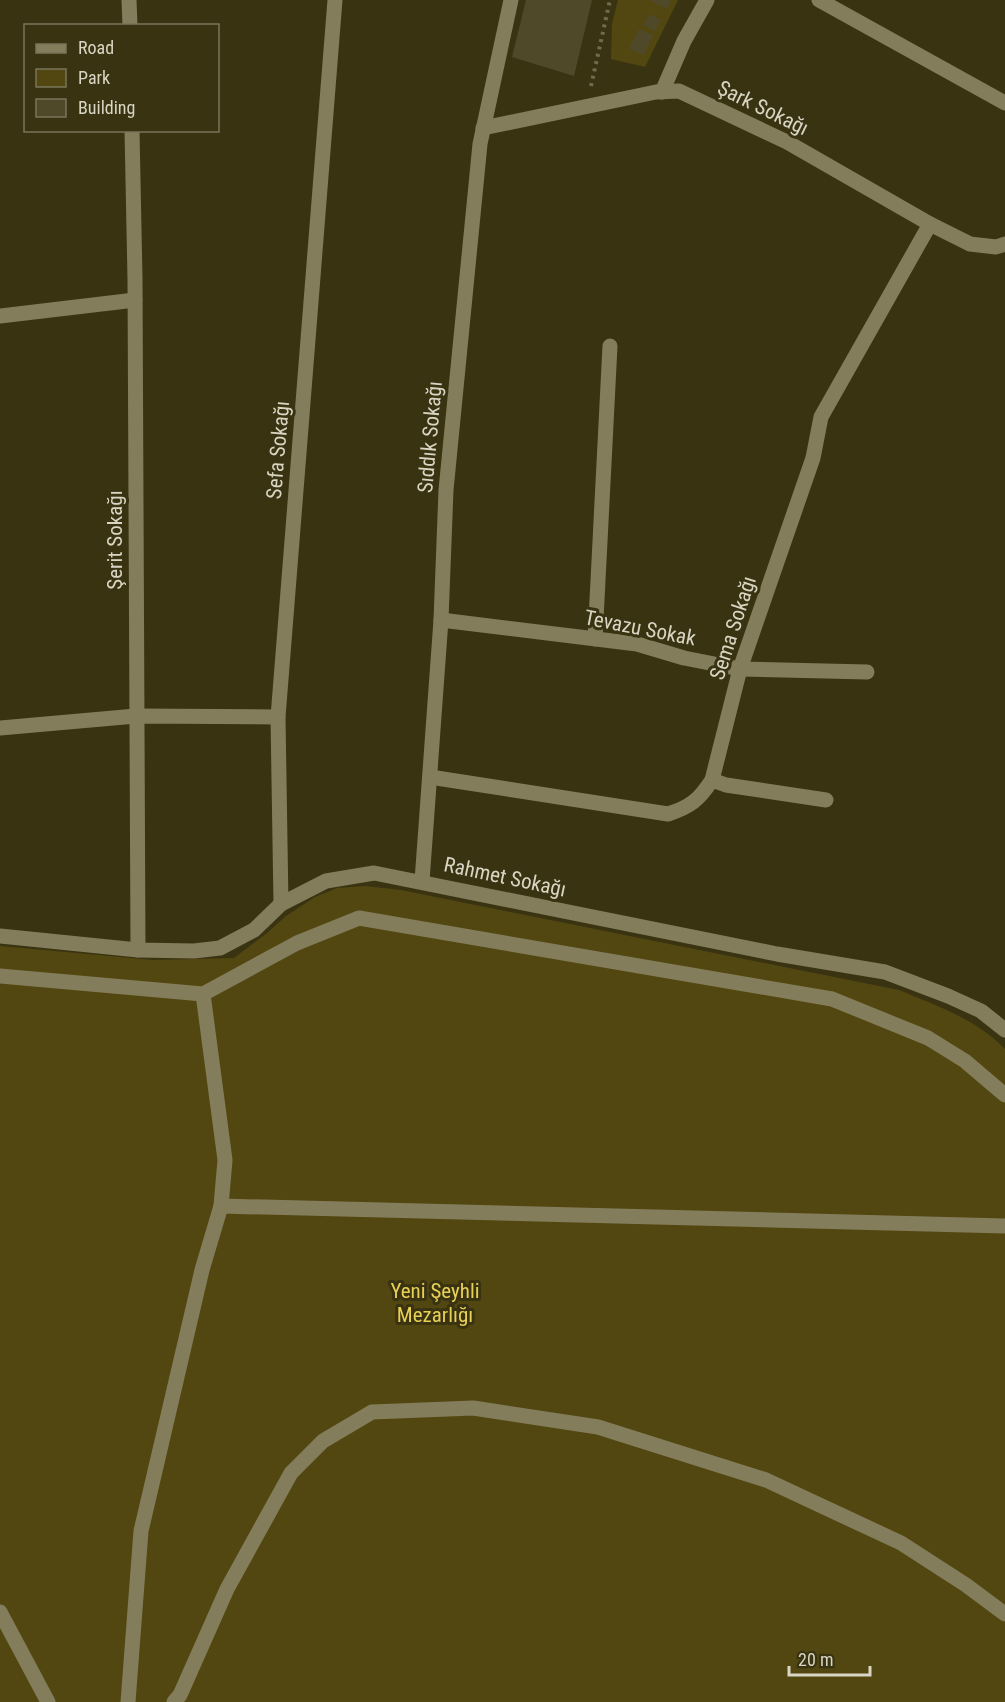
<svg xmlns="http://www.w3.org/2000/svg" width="1005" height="1702" font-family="'Roboto Condensed',sans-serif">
  <rect width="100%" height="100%" fill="#393312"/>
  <g fill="#524711">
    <polygon points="618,0 678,0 645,67 611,59 612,24"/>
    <path d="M365 886 401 890 899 990C937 1006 976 1019 1005 1049V1702H0V946L153 960 234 958 267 933 286 916 315 897 337 888Z"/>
  </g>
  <g fill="#504929">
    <polygon points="526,0 592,0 574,76 512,57"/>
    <polygon points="649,0 671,0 667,9"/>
    <polygon points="649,14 661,20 655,31 643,25"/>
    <polygon points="639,29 653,35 644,55 629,49"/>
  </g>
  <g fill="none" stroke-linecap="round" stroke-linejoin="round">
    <polyline stroke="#706b4f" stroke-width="4" stroke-dasharray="3 4.5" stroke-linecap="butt" points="591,86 610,0"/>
    <g stroke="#847d5b" stroke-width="15">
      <polyline points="129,0 130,26"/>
      <polyline points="819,0 1005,103"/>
      <polyline points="662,92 684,41 707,0"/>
      <polyline points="483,128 656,92 679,91 787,142 930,224 970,244 996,247 1005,244"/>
      <polyline points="132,130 135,279 138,950"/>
      <polyline points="0,316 135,300"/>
      <polyline points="441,620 637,644 684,658 740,669 867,672"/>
      <polyline points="595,639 610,346"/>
      <polyline points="0,728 136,716 278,717"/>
      <path d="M430 777 668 814C690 807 699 800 712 780L740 669 813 458 821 417 930 224"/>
      <polyline points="712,780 726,785 826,800"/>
      <polyline points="422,881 441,620 446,490 480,144 511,0"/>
      <polyline points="281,904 278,717 335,0"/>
      <polyline points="0,936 138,950 194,951 220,948 254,930 281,904 326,881 374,873 777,954 885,972 948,996 981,1011 1005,1030"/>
      <polyline points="0,976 203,994 297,943 359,918 832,999 928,1038 965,1061 1005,1095"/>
      <polyline points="221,1206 1005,1226"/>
      <polyline points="0,1612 48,1702"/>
      <polyline points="128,1702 141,1531 202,1270 221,1206 225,1160 203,994"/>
      <polyline points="174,1702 180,1695 227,1589 291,1473 323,1441 372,1412 473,1408 598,1427 766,1480 901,1543 966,1585 1005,1614"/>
    </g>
  </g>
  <g text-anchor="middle" stroke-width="6" stroke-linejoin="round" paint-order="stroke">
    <g font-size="21" fill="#d9d5c3" stroke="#393312">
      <text transform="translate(763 108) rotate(26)" y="7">Şark Sokağı</text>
      <text transform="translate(430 437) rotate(-85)" y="7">Sıddık Sokağı</text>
      <text transform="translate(278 450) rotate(-85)" y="7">Sefa Sokağı</text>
      <text transform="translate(115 540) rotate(-90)" y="7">Şerit Sokağı</text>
      <text transform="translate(640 628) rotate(11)" y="7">Tevazu Sokak</text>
      <text transform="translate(733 628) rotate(-72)" y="7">Sema Sokağı</text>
      <text transform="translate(505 877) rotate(12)" y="7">Rahmet Sokağı</text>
    </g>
    <g font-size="21" fill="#e8d057" stroke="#393312">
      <text x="435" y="1298">Yeni Şeyhli<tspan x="435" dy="24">Mezarlığı</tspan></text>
    </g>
  </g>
  <rect x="24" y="24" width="195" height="108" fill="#393312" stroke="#797459" stroke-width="1.5"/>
  <rect x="36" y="44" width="30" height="9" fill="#847d5b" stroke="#797459" stroke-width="1.5"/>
  <text x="78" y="54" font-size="18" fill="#d9d5c3">Road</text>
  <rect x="36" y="69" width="30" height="18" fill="#524711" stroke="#797459" stroke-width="1.5"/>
  <text x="78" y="84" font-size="18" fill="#d9d5c3">Park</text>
  <rect x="36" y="99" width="30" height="18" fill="#504929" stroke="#797459" stroke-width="1.5"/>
  <text x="78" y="114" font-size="18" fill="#d9d5c3">Building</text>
  <path d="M789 1666v9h81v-9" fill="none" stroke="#d9d5c3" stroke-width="3"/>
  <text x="798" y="1666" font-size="18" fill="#d9d5c3" stroke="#393312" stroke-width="4.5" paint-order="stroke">20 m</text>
</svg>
